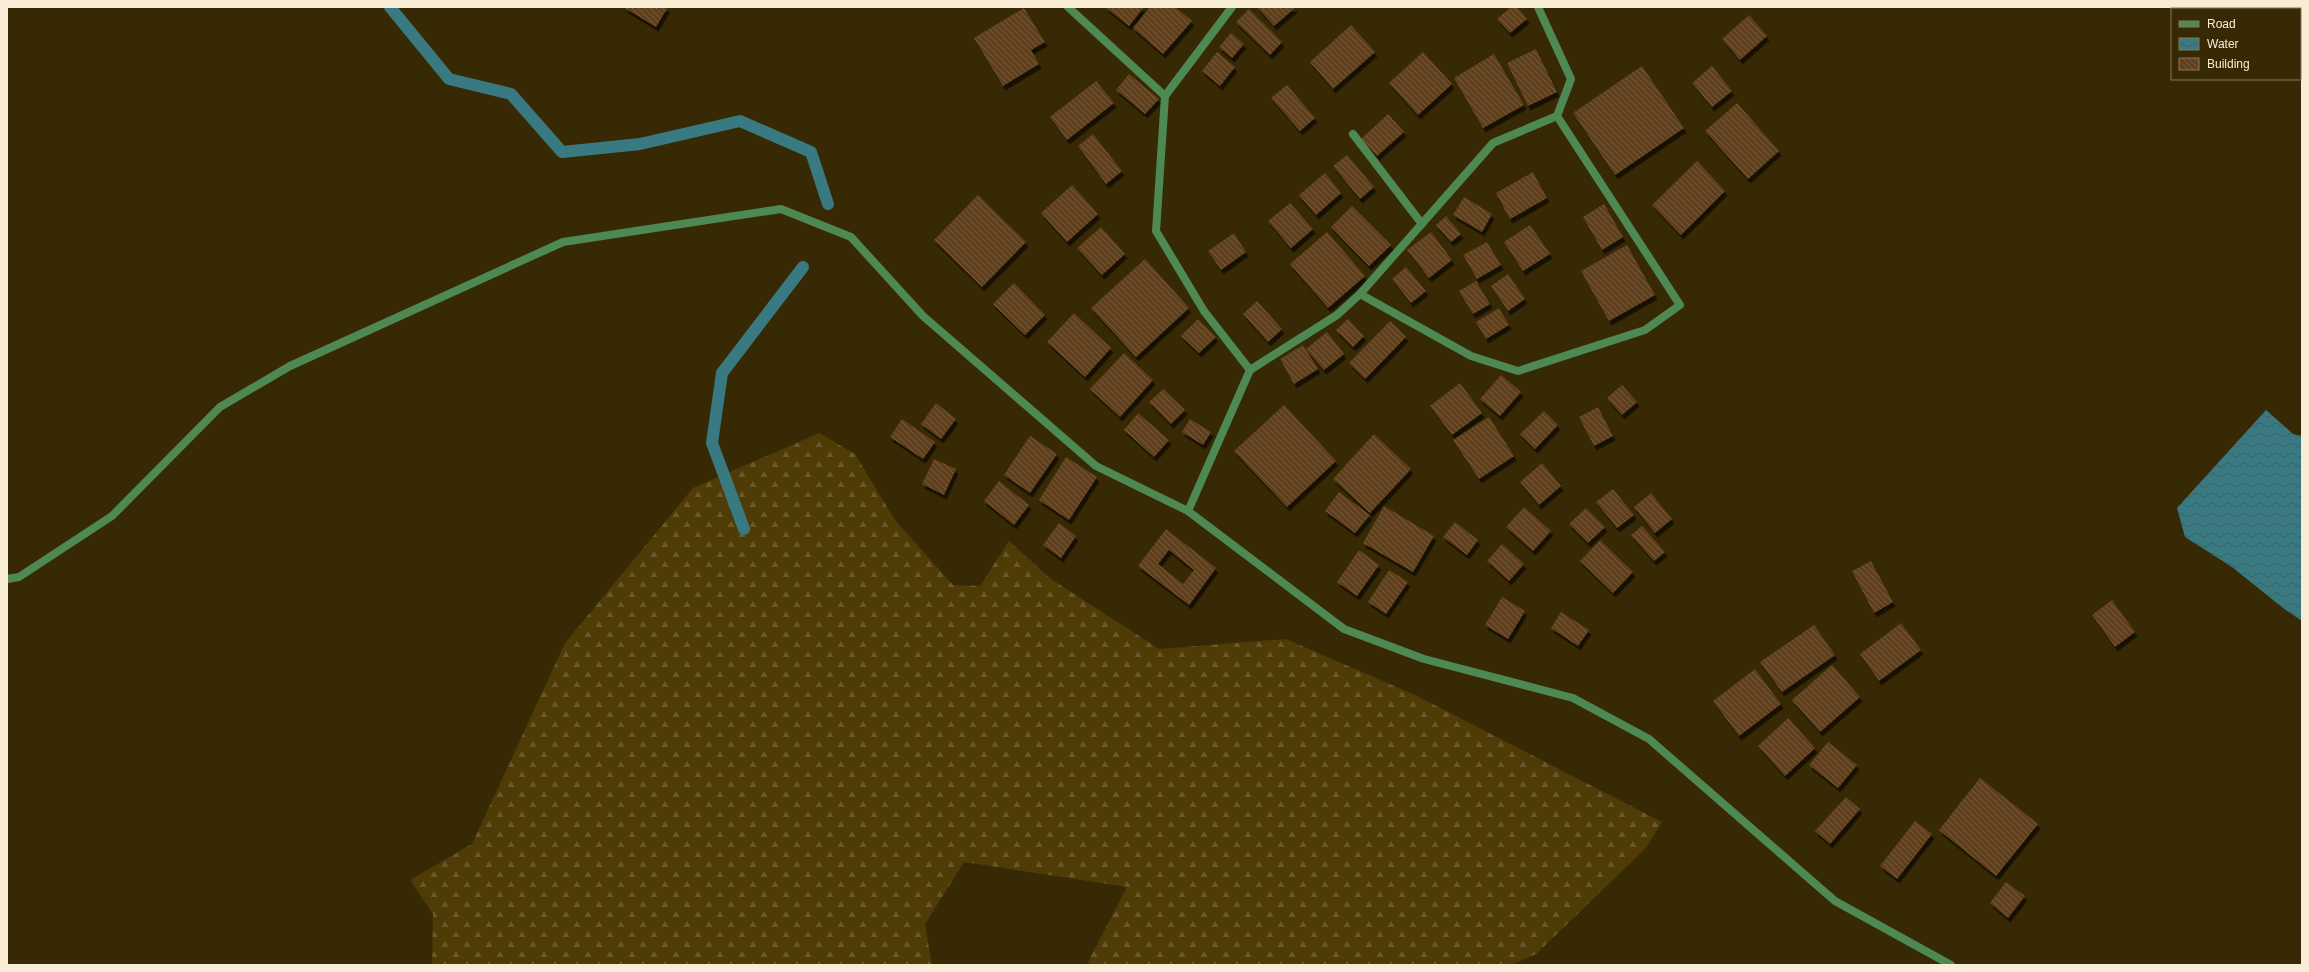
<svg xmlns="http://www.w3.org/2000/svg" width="2309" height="972" font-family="Arial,sans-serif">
  <defs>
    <pattern id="forest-firs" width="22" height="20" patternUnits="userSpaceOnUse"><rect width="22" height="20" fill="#4f3b06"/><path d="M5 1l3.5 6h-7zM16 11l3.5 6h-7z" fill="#695829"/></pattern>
    <pattern id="water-waves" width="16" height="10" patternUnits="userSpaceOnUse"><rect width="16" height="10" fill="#397a82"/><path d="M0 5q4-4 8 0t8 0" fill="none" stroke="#426061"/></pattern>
    <pattern id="building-back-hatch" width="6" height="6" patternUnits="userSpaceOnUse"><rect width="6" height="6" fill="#603f1a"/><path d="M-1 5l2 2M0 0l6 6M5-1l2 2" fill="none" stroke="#785b3a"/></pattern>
    <filter id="shadow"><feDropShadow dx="2.5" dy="4.5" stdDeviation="0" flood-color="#0009"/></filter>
  </defs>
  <rect width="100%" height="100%" fill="#372904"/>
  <polygon fill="url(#forest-firs)" points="819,433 855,454 895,520 953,585 980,586 1009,541 1051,579 1159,649 1286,639 1415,695 1662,822 1646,848 1536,954 1512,965 1091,965 1088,962 1127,887 964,862 925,924 932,965 432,965 433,914 410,880 472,844 565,643 693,488"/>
  <polygon fill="url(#water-waves)" points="2266,410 2293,434 2302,436 2302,621 2283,608 2232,567 2185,537 2177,508"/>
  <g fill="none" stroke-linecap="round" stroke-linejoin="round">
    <g stroke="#397a82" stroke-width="12">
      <polyline points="390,7 449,79 511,94 562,152 640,144 740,121 811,152 828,204"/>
      <polyline points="744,529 712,443 722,373 803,267"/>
    </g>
  </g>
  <g fill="url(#building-back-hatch)" fill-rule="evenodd" filter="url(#shadow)">
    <polygon points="623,7 668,7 656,27"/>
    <polygon points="1105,7 1144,7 1129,26"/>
    <polygon points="1150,7 1175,7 1192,21 1163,54 1133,28"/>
    <polygon points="1257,7 1296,7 1274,26"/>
    <polygon points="1511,7 1517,7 1527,19 1510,33 1497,19"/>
    <polygon points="1024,8 1045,42 1031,50 1039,64 1003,86 974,38"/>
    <polygon points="1249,9 1282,42 1270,55 1236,22"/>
    <polygon points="1749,15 1767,36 1740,60 1722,39"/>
    <polygon points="1351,25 1375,52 1333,89 1310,62"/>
    <polygon points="1231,33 1244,44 1232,58 1219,47"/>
    <polygon points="1536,49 1557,92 1528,106 1507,63"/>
    <polygon points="1217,52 1235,67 1220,86 1202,71"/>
    <polygon points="1423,52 1452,84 1418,115 1389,83"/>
    <polygon points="1494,54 1524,105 1483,128 1454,78"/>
    <polygon points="1642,66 1684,128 1615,175 1573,113"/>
    <polygon points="1712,66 1732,91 1712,107 1692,83"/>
    <polygon points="1129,74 1159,99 1145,114 1116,90"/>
    <polygon points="1096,81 1114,103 1067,140 1050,117"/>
    <polygon points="1287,85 1315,118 1300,131 1271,98"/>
    <polygon points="1737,103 1779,151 1748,179 1705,131"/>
    <polygon points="1388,114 1404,132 1377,156 1361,139"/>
    <polygon points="1093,134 1122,171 1106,184 1078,146"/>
    <polygon points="1347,155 1374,187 1360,199 1333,166"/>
    <polygon points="1697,161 1725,191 1681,235 1652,205"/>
    <polygon points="1533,172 1547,198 1510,219 1496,193"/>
    <polygon points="1325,173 1341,193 1316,215 1299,195"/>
    <polygon points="1072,185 1098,214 1067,242 1041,213"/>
    <polygon points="978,195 1026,242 982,287 934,240"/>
    <polygon points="1464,197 1492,214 1482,232 1453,215"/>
    <polygon points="1290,203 1313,229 1291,248 1268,221"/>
    <polygon points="1604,204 1623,237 1602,250 1583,217"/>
    <polygon points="1352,206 1391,245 1369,266 1331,227"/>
    <polygon points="1446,216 1461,234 1451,242 1436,225"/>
    <polygon points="1530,225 1550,254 1523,271 1504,242"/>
    <polygon points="1101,227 1125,254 1102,275 1077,248"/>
    <polygon points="1327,232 1365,276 1328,308 1290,264"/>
    <polygon points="1431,232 1452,260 1429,278 1407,250"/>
    <polygon points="1234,233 1246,252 1221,270 1208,251"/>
    <polygon points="1487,242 1501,265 1477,279 1463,255"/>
    <polygon points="1627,245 1655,295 1609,321 1581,271"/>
    <polygon points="1145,259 1189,308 1136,357 1091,308"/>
    <polygon points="1406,267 1426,291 1411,303 1392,279"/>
    <polygon points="1508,274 1525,299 1508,311 1491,286"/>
    <polygon points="1476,281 1490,304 1473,314 1459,291"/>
    <polygon points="1014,283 1045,315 1025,335 993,304"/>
    <polygon points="1257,301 1282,329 1268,342 1243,314"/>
    <polygon points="1499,308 1509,325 1486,339 1476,322"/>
    <polygon points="1074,313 1111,348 1085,377 1047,342"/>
    <polygon points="1198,319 1216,337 1199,353 1181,336"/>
    <polygon points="1348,319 1364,336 1353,347 1336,330"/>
    <polygon points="1390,321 1406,337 1365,379 1349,363"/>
    <polygon points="1327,332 1344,354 1324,370 1306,349"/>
    <polygon points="1303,345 1318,369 1294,384 1280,359"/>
    <polygon points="1124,353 1153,380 1120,417 1090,389"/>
    <polygon points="1501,375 1521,392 1500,416 1480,399"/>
    <polygon points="1460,383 1482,413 1452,435 1430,406"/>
    <polygon points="1622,385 1637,402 1622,415 1607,398"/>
    <polygon points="1163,389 1185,410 1171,424 1149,402"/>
    <polygon points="936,403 956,419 941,439 921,424"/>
    <polygon points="1284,405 1336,461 1287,507 1234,451"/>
    <polygon points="1598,407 1613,436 1594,446 1579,417"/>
    <polygon points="1544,411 1558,425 1535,449 1520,434"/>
    <polygon points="1138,413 1169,440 1154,457 1124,430"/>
    <polygon points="1489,417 1514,456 1479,479 1453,440"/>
    <polygon points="902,419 935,442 923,459 890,437"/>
    <polygon points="1190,419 1211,432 1203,445 1182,432"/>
    <polygon points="1374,434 1411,469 1370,513 1333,479"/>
    <polygon points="1030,436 1057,454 1030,493 1004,475"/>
    <polygon points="1066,457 1097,477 1069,520 1039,500"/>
    <polygon points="934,459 956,469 944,495 922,484"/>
    <polygon points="1542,463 1561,486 1539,505 1520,482"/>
    <polygon points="999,481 1029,505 1014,525 984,501"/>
    <polygon points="1613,489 1634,515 1617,528 1596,502"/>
    <polygon points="1339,492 1370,515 1355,533 1325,511"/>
    <polygon points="1651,493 1672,519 1655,533 1634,507"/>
    <polygon points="1384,506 1434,536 1413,572 1363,543"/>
    <polygon points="1524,507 1551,531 1533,551 1506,527"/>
    <polygon points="1586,508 1605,527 1588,543 1569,524"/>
    <polygon points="1455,522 1478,540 1467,555 1443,537"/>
    <polygon points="1059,523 1076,536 1061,558 1043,545"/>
    <polygon points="1642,526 1665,552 1654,561 1631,535"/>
    <path d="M1166 529 1216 568 1189 605 1138 566ZM1169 550 1194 570 1183 584 1158 564Z"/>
    <polygon points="1600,540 1633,572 1613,593 1580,561"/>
    <polygon points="1502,544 1524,564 1509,581 1487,561"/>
    <polygon points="1359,550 1379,565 1357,596 1337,582"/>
    <polygon points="1871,561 1893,602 1874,613 1852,571"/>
    <polygon points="1389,570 1408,582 1386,614 1368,602"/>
    <polygon points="1502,597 1525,611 1508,639 1485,625"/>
    <polygon points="2112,600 2135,632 2115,647 2092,615"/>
    <polygon points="1561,612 1589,630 1578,646 1551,628"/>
    <polygon points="1901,623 1921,650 1879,681 1860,654"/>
    <polygon points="1814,625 1835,655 1782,692 1760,662"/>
    <polygon points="1832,665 1860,697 1820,732 1792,700"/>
    <polygon points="1755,669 1781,704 1739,736 1713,701"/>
    <polygon points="1788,718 1815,748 1785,776 1758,746"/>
    <polygon points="1828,742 1857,765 1838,788 1809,765"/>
    <polygon points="1980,778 2038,824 1996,876 1939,830"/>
    <polygon points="1846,797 1860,809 1830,844 1815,831"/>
    <polygon points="1915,821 1932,834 1897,879 1880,866"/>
    <polygon points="2006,882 2025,896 2008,918 1990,903"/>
  </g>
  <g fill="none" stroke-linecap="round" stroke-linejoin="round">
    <g stroke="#4e8954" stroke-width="8">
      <polyline points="1068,7 1165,96 1156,231 1204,311 1250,370 1188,511"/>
      <polyline points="1165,96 1232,7"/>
      <polyline points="1353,134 1422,224"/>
      <polyline points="1360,294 1471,356 1518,371 1645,330 1680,305 1557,116"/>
      <polyline points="1250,370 1337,315 1360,294 1493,143 1557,116 1571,79 1538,7"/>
    </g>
    <polyline stroke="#4e8954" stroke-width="8" points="7,579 19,577 112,516 220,407 290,366 563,242 781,209 851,237 923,316 1096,466 1188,511 1344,629 1424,659 1573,698 1649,739 1835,901 1951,965"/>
  </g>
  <rect width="2309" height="972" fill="none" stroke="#f9eed5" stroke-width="16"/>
  <rect x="2171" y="8" width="130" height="72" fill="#372904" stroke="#857858"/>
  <rect x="2179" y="21" width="20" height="6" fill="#4e8954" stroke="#857858"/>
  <text x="2207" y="28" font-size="12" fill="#f9eed5">Road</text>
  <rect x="2179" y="38" width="20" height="12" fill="url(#water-waves)" stroke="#857858"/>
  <text x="2207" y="48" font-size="12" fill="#f9eed5">Water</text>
  <rect x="2179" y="58" width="20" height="12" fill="url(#building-back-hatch)" stroke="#857858"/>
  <text x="2207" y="68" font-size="12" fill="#f9eed5">Building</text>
</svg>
